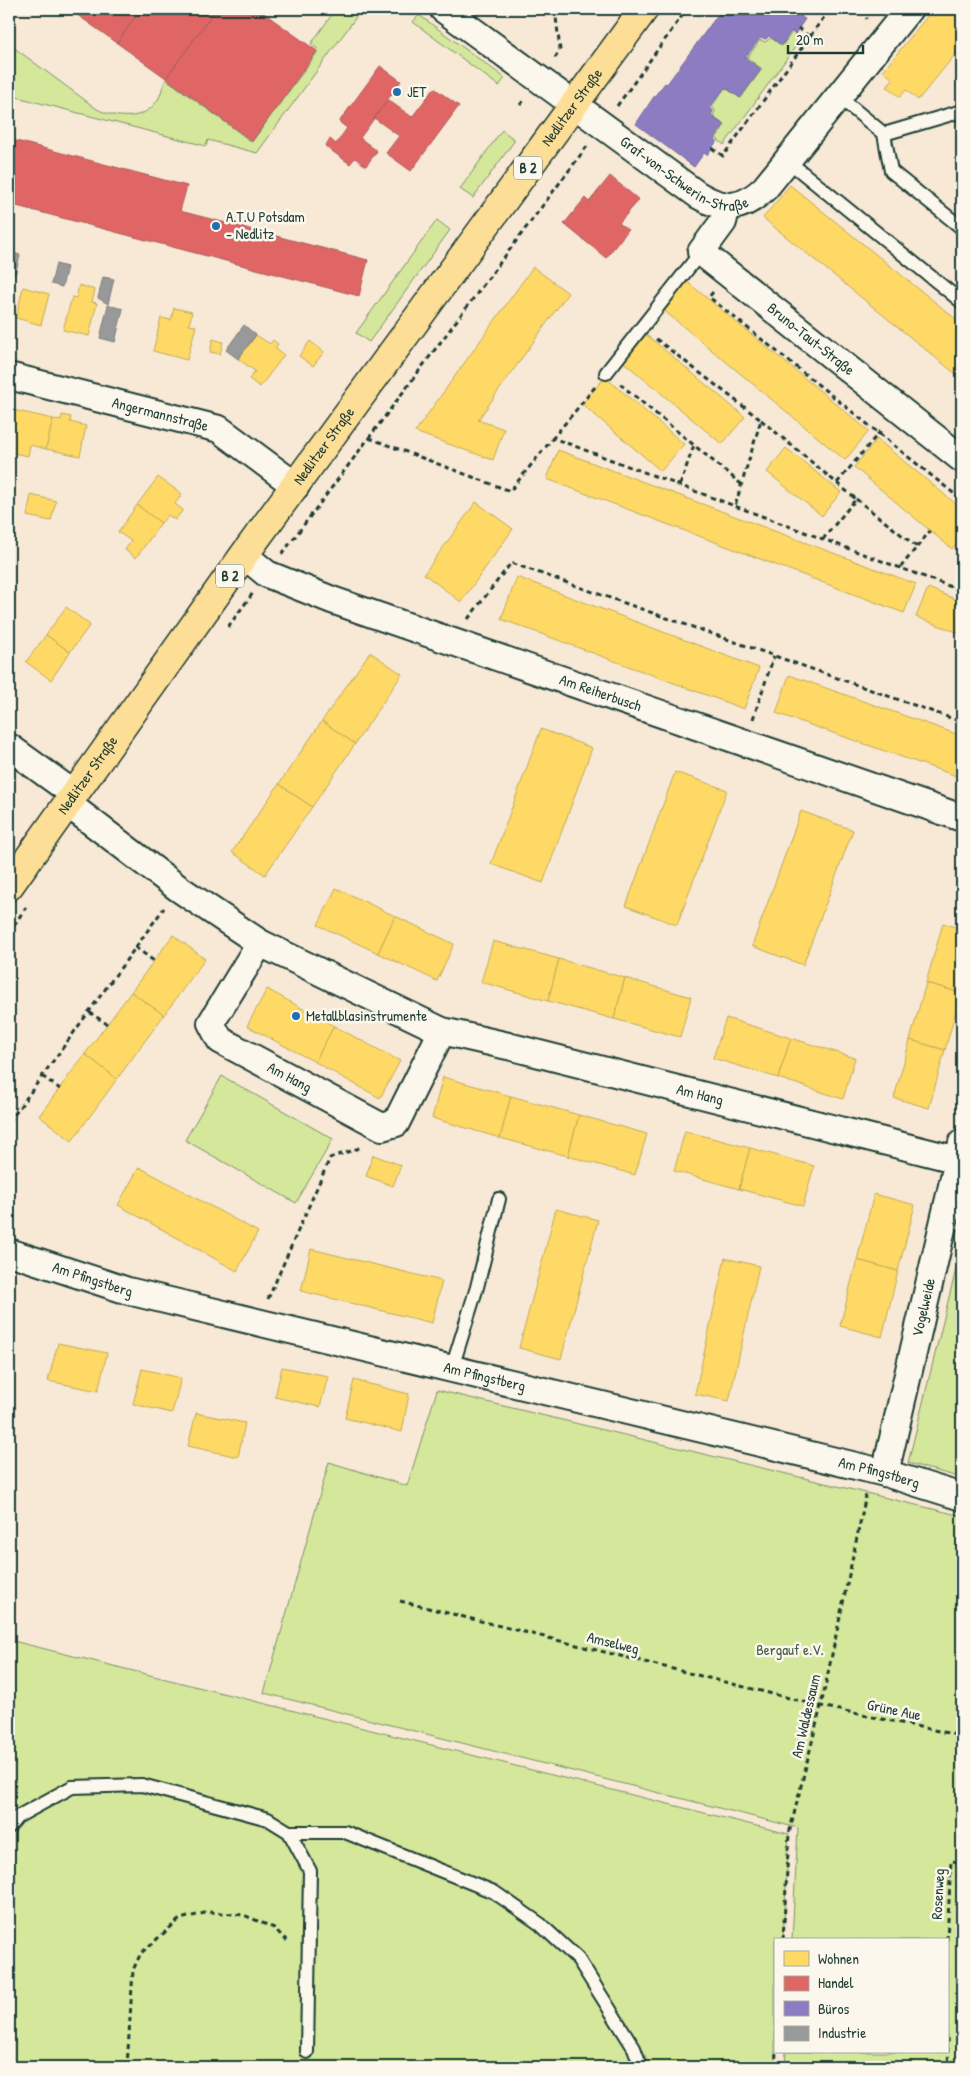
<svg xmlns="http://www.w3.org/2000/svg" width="971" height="2076" font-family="'Patrick Hand',sans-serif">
  <rect width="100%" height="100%" fill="#f8e8d6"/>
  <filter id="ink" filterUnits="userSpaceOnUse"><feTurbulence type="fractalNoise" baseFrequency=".02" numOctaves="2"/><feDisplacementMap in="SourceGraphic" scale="10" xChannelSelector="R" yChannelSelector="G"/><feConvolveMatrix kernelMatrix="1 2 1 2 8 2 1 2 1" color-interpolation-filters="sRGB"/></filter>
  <g filter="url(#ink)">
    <g fill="#d4e79b" stroke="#7a9268">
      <path d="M336 9H362L257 153 208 140 206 146 9 95V44L97 109C116 119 144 121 157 101 162 94 162 86 166 79L252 142 319 50 311 44Z"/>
      <polygon points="419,15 505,78 499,86 413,22"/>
      <polygon points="792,32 801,39 724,145 716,138 725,125 713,117 715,111 712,106 725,88 741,98 762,69 747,58 760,40 765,42 771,38 782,46"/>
      <polygon points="502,130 515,140 473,198 460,189"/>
      <polygon points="437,220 450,230 369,342 356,333"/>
      <polygon points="222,1076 333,1139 296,1203 185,1140"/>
      <polygon points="962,1245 962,1478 908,1463"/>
      <polygon points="437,1390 962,1516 962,2067 785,2067 786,2052 947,2052 947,1940 792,1940 798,1828 264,1693 329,1462 407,1486"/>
      <polygon points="9,1640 789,1834 783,1940 775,1940 775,2067 9,2067"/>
    </g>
    <g fill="#ffd966" stroke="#bcaa57">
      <polygon points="926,9 962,9 962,46 918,100 906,90 900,97 887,87 893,79 883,71 930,13"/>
      <polygon points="790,185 962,324 962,379 763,218"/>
      <polygon points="533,267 568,293 478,420 504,429 493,460 415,432"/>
      <polygon points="685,280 869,431 845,460 662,309"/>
      <polygon points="79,285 95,290 92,302 97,303 89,336 63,330 72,297 76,298"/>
      <polygon points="23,287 49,294 41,325 16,318"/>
      <polygon points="174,308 192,312 189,325 196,326 187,360 153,351 161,318 171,320"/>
      <polygon points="643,332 745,417 722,444 620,359"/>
      <polygon points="256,335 270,344 273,340 278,344 275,348 284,355 260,387 249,379 255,371 238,359"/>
      <polygon points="213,339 223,342 220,354 210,352"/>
      <polygon points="310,341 324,352 313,366 299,356"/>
      <polygon points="605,377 684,444 661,471 582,404"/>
      <polygon points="9,409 53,419 46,449 30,445 28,456 9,452"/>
      <polygon points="62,415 71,417 70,422 86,426 80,456 46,449 53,419 61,420"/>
      <polygon points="877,439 962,509 962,537 952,549 854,467"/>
      <polygon points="786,448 841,492 822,516 767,472"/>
      <polygon points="558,450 916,584 904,613 547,479"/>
      <polygon points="158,477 182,494 175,504 183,510 175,520 168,515 161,523 137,505"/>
      <polygon points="31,495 56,501 51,521 27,516"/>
      <polygon points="476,502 513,529 461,602 424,574"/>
      <polygon points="137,505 161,523 136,558 125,550 131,541 118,532"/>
      <polygon points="517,577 759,668 744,709 501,619"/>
      <polygon points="928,588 962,602 962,634 916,617"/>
      <polygon points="66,607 90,625 70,652 46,635"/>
      <polygon points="46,635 70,652 51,680 26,662"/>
      <polygon points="370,652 402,674 355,744 322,721"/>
      <polygon points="789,675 962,736 962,778 776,713"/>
      <polygon points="322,721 355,744 312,807 279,784"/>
      <polygon points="541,729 592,748 543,883 491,864"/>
      <polygon points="675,772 727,790 677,925 626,906"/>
      <polygon points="279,784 312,807 265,875 232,852"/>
      <polygon points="801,811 853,830 803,965 752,946"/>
      <polygon points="336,888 395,916 378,953 318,925"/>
      <polygon points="395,916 454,944 437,981 378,953"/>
      <polygon points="943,923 962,929 961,993 926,983"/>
      <polygon points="173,935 205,959 164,1015 131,992"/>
      <polygon points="493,941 559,959 548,1001 481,982"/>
      <polygon points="559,959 625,978 614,1019 548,1001"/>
      <polygon points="625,978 691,997 680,1037 614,1019"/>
      <polygon points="926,983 961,993 945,1050 910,1040"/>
      <polygon points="267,989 334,1026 315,1062 247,1026"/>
      <polygon points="131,992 164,1015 117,1079 85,1054"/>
      <polygon points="726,1018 791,1038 778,1078 713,1058"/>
      <polygon points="334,1026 400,1061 380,1098 315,1062"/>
      <polygon points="791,1038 855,1058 843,1099 778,1078"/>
      <polygon points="910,1040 945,1050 929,1108 894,1098"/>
      <polygon points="85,1054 117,1079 72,1141 39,1116"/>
      <polygon points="443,1077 511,1096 500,1138 432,1118"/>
      <polygon points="511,1096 579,1115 568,1156 500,1138"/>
      <polygon points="579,1115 647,1134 635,1175 568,1156"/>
      <polygon points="685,1131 750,1148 739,1189 674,1171"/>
      <polygon points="750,1148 814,1166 803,1206 739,1189"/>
      <polygon points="373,1155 401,1165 393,1186 366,1176"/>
      <polygon points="139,1167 258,1232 237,1271 118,1205"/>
      <polygon points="874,1194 915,1205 898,1271 857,1260"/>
      <polygon points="556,1209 598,1220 561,1359 519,1348"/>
      <polygon points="311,1249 442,1281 432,1323 301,1291"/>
      <polygon points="725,1258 759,1266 729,1401 695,1394"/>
      <polygon points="857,1260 898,1271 882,1337 840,1326"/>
      <polygon points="58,1343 107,1353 98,1391 48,1381"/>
      <polygon points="282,1367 328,1376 320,1407 275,1397"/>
      <polygon points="142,1369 181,1378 172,1413 133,1404"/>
      <polygon points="354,1380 409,1394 402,1432 345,1418"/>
      <polygon points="196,1413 245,1423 238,1457 188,1446"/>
    </g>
    <g fill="#e06666" stroke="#a65a57">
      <polygon points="69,9 141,9 117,43"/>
      <polygon points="141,9 216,9 166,78 117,43"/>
      <polygon points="216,9 258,9 317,51 252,141 166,78"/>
      <polygon points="380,66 401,81 360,138 377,151 366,166 355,158 350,164 325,146 330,139 336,144 347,128 339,122"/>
      <polygon points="434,88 459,106 411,171 386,153 399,136 374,118 388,100 412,117"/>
      <polygon points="9,139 187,186 180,211 368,260 359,296 9,204"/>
      <polygon points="610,176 639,200 619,223 628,230 606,258 564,224 585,198 589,202"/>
    </g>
    <polygon fill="#8e7cc3" stroke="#6d6998" points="722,9 808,9 801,17 805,19 795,34 791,31 782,45 769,36 766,39 760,38 745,58 761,69 740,98 725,87 710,107 713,111 711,116 724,125 714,139 717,141 707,155 704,153 694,167 636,124 653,98 665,83 667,84"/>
    <g fill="#999" stroke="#747d7b">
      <polygon points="9,252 20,255 15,275 9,273"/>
      <polygon points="56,264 67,267 62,287 51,284"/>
      <polygon points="103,277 114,279 108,304 98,298"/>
      <polygon points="108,305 123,309 115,342 100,338"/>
      <polygon points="244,325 256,335 238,359 226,350"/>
    </g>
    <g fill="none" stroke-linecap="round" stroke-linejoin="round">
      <g stroke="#1f3d34" stroke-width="16">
        <g id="service">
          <polyline points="839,97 884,134 891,171 962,228"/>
          <polyline points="884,134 962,111"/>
          <polyline points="788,161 962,302"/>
          <polyline points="606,373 701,252"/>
          <polyline points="452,1368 477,1287 499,1199"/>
          <polyline points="9,1827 17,1817 72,1787 142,1785 268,1819 289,1832 310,1871 307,2052"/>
          <polyline points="289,1832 345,1832 494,1892 540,1924 578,1959 634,2048 641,2067"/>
        </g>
      </g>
      <g stroke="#1f3d34" stroke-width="30">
        <g id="minor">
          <path id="s1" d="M443 9 698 195C725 211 742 210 765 188L909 9"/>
          <path id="s2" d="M727 206 723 222 701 252 962 459"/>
          <path id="s3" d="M9 376 219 429 296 486"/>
          <path id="s4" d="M244 555 267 574 332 600 962 818"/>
          <polyline points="9,747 74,794"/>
          <path id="s5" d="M68 804 178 888 260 943 442 1031 508 1046 958 1160"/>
          <path id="s6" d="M260 943 211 1023 220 1040 382 1127 396 1123 442 1031"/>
          <path id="s7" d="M9 1252 128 1291 885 1473 962 1497"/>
          <path id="s8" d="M885 1473 962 1143"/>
        </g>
      </g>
      <g stroke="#1f3d34" stroke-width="31">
        <g id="primary">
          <path id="s9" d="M9 886 244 555 644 9"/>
        </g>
      </g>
      <g stroke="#1f3d34" stroke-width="3" stroke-dasharray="5 4" stroke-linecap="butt">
        <polyline points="864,9 867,19"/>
        <polyline points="798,28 810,37"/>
        <polyline points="555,58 560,50 555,9"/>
        <polyline points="520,105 524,100"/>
        <polyline points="617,106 687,9"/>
        <polyline points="712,148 723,156 830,9"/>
        <polyline points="713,292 709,297 962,500"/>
        <polyline points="656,339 761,420 735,506"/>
        <polyline points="620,384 741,484"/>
        <polyline points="595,387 553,438 962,591"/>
        <polyline points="761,420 856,499 823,539"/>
        <polyline points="369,438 510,491 553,438"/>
        <polyline points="837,483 883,428"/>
        <polyline points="680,485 694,445"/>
        <polyline points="856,499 917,547 900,568"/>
        <polyline points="917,547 930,531"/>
        <polyline points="282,554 588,145"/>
        <polyline points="468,619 511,563 962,722"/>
        <polyline points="228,627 253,593"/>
        <polyline points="753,719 774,656"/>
        <polyline points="9,933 26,907"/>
        <polyline points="135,947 154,961"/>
        <polyline points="89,1012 107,1024"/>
        <polyline points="42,1076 60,1089"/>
        <polyline points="9,1122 164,908"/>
        <polyline points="268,1299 330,1158 362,1147"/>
        <polyline points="400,1601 821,1706 962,1736"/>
        <polyline points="783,1940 789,1834 821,1706 866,1495"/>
        <polyline points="947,1940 951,1861 962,1862"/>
        <polyline points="947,2038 949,2067"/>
        <polyline points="127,2067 133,1970 141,1953 180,1919 209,1912 244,1915 274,1928 290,1944"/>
        <polyline points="127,2067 134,2067"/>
        <polyline points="775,2067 776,2052"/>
      </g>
      <use href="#service" stroke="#fbf7ec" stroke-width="12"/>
      <use href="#minor" stroke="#fbf7ec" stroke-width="26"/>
      <use href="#primary" stroke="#fdde96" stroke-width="28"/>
    </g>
  </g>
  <g fill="#1f6fb2" stroke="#fbf7ec" stroke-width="2">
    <circle cx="397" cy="92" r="5"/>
    <circle cx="216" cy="226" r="5"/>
    <circle cx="296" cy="1016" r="5"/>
  </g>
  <g text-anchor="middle" stroke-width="5" stroke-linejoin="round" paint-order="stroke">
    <g fill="#fbf7ec" stroke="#61756b" stroke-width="1">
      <rect x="514" y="156.5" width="28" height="23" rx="4"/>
      <rect x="216" y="564.5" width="28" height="23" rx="4"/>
    </g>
    <g font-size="14" font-weight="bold" fill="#1f3d34">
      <text x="528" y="173">B 2</text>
      <text x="230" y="581">B 2</text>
    </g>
    <g font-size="15" fill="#1f3d34" stroke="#fbf7ec" text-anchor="start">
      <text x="407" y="97">JET</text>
      <text x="226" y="222">A.T.U Potsdam<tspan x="226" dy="17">- Nedlitz</tspan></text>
      <text x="306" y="1021">Metallblasinstrumente</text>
    </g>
    <g font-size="15" fill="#1f3d34" stroke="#fbf7ec">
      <text dy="5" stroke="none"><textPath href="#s9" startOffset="961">Nedlitzer Straße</textPath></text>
      <text dy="5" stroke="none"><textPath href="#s1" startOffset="295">Graf-von-Schwerin-Straße</textPath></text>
      <text dy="5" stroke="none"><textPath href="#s2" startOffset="194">Bruno-Taut-Straße</textPath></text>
      <text dy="5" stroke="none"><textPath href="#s3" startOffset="156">Angermannstraße</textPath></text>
      <text dy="5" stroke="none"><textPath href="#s9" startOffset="541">Nedlitzer Straße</textPath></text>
      <text dy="5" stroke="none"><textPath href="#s4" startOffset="384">Am Reiherbusch</textPath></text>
      <text dy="5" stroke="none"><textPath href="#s9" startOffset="136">Nedlitzer Straße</textPath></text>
      <text dy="5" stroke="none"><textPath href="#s6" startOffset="192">Am Hang</textPath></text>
      <text dy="5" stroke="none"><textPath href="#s5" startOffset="705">Am Hang</textPath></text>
      <text dy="5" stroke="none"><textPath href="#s7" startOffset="88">Am Pfingstberg</textPath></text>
      <text dy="5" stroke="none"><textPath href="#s8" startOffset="170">Vogelweide</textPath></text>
      <text dy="5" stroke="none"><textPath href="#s7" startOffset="492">Am Pfingstberg</textPath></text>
      <text dy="5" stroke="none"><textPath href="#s7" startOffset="898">Am Pfingstberg</textPath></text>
      <text transform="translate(613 1643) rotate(14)" y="5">Amselweg</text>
      <text transform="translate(894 1710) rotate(12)" y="5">Grüne Aue</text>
      <text transform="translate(806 1716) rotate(-77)" y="5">Am Waldessaum</text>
      <text transform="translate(938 1894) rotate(-87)" y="5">Rosenweg</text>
    </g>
    <g font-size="15" fill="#435f49" stroke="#fbf7ec">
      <text x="790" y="1655">Bergauf e.V.</text>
    </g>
  </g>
  <rect width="971" height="2076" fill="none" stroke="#fbf7ec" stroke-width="30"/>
  <rect x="15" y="15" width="941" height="2046" fill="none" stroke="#1f3d34" stroke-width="2" filter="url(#ink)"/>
  <rect x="774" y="1938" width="175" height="115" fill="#fbf7ec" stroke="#a3ada2"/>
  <rect x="784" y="1951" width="25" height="15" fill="#ffd966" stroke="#a3ada2"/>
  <text x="818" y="1964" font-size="15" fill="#1f3d34">Wohnen</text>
  <rect x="784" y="1976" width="25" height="15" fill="#e06666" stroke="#a3ada2"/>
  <text x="818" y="1988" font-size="15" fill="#1f3d34">Handel</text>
  <rect x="784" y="2001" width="25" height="15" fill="#8e7cc3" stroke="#a3ada2"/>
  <text x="818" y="2014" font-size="15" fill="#1f3d34">Büros</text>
  <rect x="784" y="2026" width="25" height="15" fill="#999999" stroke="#a3ada2"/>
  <text x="818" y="2038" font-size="15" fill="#1f3d34">Industrie</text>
  <path d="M788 45v8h75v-8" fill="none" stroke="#1f3d34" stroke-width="2.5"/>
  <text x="796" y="45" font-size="15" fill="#1f3d34" stroke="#fbf7ec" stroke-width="4" paint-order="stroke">20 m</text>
</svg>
